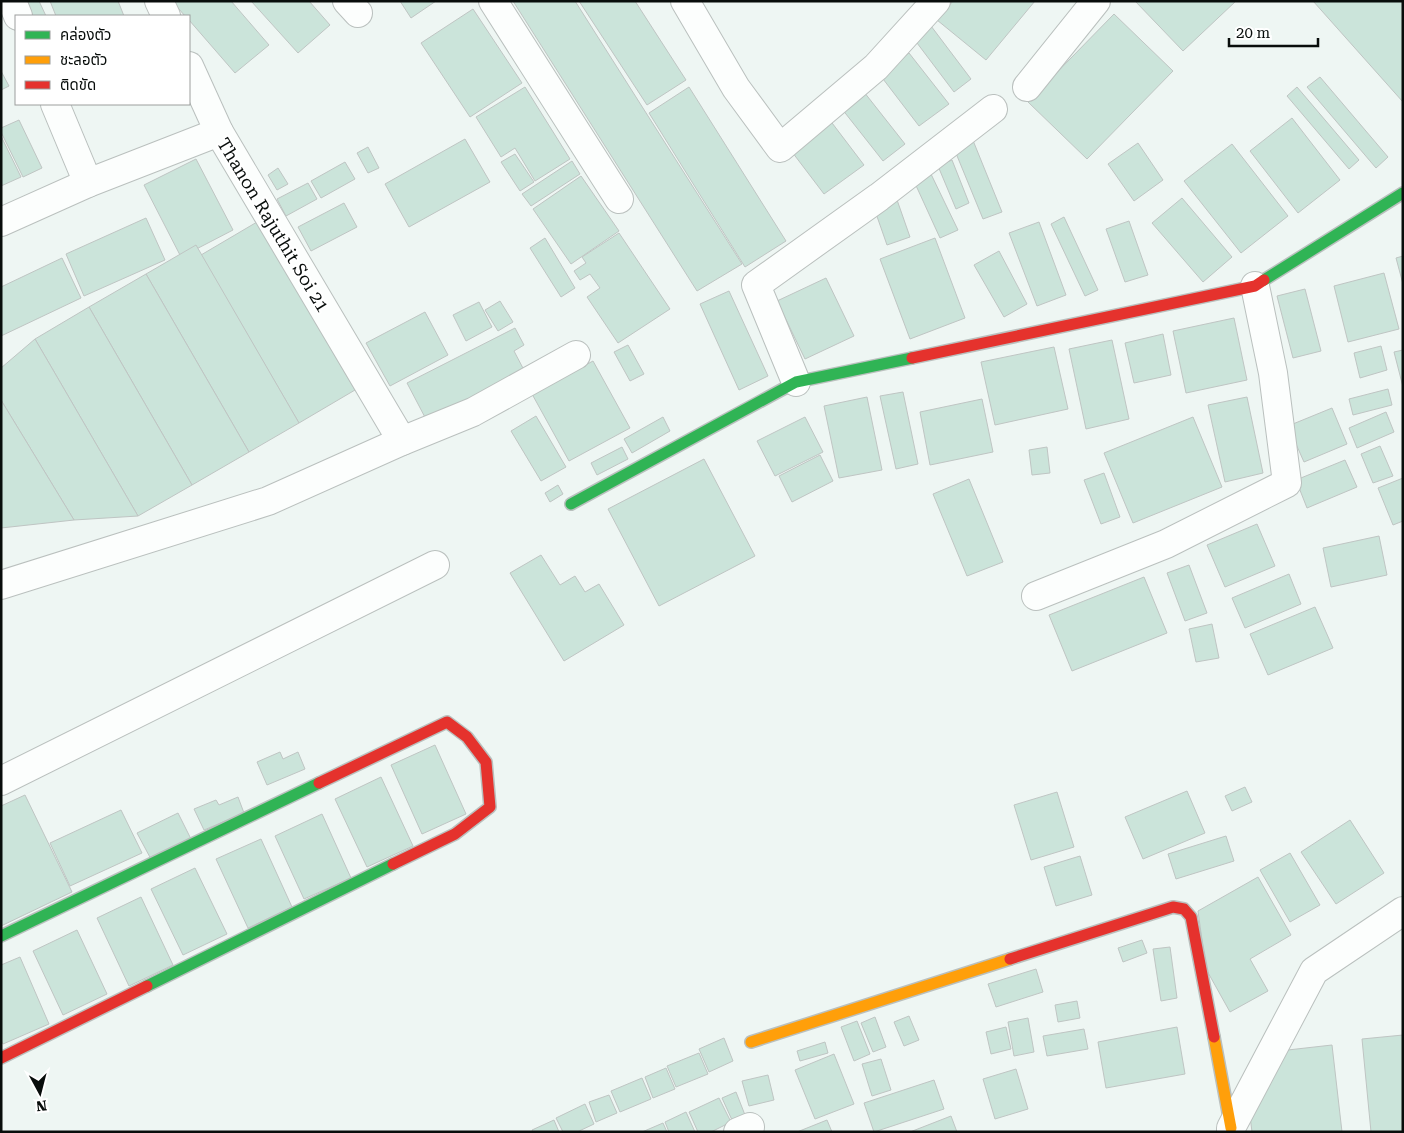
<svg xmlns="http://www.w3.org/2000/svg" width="1404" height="1133" font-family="'Roboto Serif','Noto Sans Thai',serif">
  <rect width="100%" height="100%" fill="#eef6f3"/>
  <g fill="#cbe4da" stroke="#bfc5c3">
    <polygon points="26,1 39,1 46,16 33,16"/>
    <polygon points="50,1 118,1 124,16 56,16"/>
    <polygon points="172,1 231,1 269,45 235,73 189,20 189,16 185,16"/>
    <polygon points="251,1 309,1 330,25 298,53"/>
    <polygon points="400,1 436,1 411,18"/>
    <polygon points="513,1 575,1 742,264 697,291"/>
    <polygon points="579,1 635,1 686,80 647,105"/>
    <polygon points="953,1 1035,1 986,60 937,20"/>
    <polygon points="1135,1 1236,1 1183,51"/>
    <polygon points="1313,1 1403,1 1403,102"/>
    <polygon points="473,9 522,83 470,117 421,43"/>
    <polygon points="1114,14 1173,71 1087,159 1028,102"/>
    <polygon points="928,22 971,79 954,92 911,35"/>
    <polygon points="909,53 949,104 919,126 880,75"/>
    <polygon points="1,71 9,86 1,90"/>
    <polygon points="1320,77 1388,157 1376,168 1307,87"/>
    <polygon points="525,87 570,159 535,181 515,148 501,157 476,117"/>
    <polygon points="689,87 786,241 745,267 649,113"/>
    <polygon points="1297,87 1359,160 1349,169 1287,96"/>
    <polygon points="864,92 905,144 883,161 842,109"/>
    <polygon points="826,115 864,165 824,194 786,144"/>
    <polygon points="1292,118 1340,180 1298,213 1250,151"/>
    <polygon points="19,120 42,168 23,177 1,132 1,128"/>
    <polygon points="1,136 21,177 1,186"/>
    <polygon points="972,138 1002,212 983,219 953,146"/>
    <polygon points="465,139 490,182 409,227 385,184"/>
    <polygon points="1138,143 1163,180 1134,201 1108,164"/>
    <polygon points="1232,144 1288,216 1241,253 1184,181"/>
    <polygon points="368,147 379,168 368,173 357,153"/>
    <polygon points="515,154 534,182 520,191 501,162"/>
    <polygon points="196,159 233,230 181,257 144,185"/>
    <polygon points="952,160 969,203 956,209 938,166"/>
    <polygon points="572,161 580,174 531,206 522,194"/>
    <polygon points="345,162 355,179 321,198 311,181"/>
    <polygon points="278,168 288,184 277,190 268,175"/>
    <polygon points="930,172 958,230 940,238 913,179"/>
    <polygon points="581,176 619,231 571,264 533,209"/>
    <polygon points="308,183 317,199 286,216 277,199"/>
    <polygon points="896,197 910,237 887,245 873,205"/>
    <polygon points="1182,198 1232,257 1203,282 1152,223"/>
    <polygon points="344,203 357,227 311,251 298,227"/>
    <polygon points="1064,217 1098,290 1085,296 1051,224"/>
    <polygon points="146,218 165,260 84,296 66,254"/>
    <polygon points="1129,221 1148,275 1125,282 1106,229"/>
    <polygon points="257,222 355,390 299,423 201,255"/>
    <polygon points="1039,222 1066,295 1037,306 1009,233"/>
    <polygon points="619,233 670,309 618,343 587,297 600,288 590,274 580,280 574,271 586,263 582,257"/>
    <polygon points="545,238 575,288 561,297 530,248"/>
    <polygon points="935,238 965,318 910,339 880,259"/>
    <polygon points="196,245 299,423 249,452 146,274"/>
    <polygon points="999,251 1027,304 1004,317 974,265"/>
    <polygon points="1403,256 1403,284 1396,258"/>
    <polygon points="62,258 81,298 1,336 1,287"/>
    <polygon points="1384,273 1399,329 1348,342 1334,286"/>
    <polygon points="146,274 249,452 192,485 89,307"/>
    <polygon points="826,278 854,336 805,359 777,301"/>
    <polygon points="1305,289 1321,351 1293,358 1277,296"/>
    <polygon points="729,291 768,376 739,390 700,304"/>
    <polygon points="500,301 513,322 498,331 485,310"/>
    <polygon points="479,302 492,327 466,341 453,315"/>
    <polygon points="89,307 192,485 138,516 35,339"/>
    <polygon points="425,312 448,355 390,386 366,343"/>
    <polygon points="1234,318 1247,380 1186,393 1173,331"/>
    <polygon points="515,328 524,345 514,351 525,372 428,423 407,383"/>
    <polygon points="1163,334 1171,375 1134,383 1125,343"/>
    <polygon points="35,339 138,516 74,520 1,400 1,368"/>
    <polygon points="1112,340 1129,419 1086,429 1069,349"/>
    <polygon points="628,345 644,374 630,381 614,352"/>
    <polygon points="1381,346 1387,370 1360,378 1354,353"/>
    <polygon points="1054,347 1068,409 995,425 981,362"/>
    <polygon points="1403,350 1403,387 1394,352"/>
    <polygon points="593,361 630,428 569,461 532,394"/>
    <polygon points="1388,389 1392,405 1353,415 1349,399"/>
    <polygon points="903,392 918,464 896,469 880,396"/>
    <polygon points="867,397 882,470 839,478 824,406"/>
    <polygon points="1247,397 1263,473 1225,482 1208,405"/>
    <polygon points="982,399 993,452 930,465 920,412"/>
    <polygon points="1,400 74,520 1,528"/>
    <polygon points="1332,408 1347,444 1304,462 1288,426"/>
    <polygon points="1386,412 1394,432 1357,448 1349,428"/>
    <polygon points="536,416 566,467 541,481 511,431"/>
    <polygon points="663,417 670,431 632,453 624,439"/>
    <polygon points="805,417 823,452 775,476 757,441"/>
    <polygon points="1193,417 1222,487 1133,523 1104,453"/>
    <polygon points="1380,446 1393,476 1373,483 1361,454"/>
    <polygon points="622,447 628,459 597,475 591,463"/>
    <polygon points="1047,447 1050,473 1032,475 1029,450"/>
    <polygon points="820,455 833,481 792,502 779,476"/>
    <polygon points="704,459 755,556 659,606 608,509"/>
    <polygon points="1345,460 1357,487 1307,508 1296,480"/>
    <polygon points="1104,473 1120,517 1101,524 1084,480"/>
    <polygon points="1403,478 1403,521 1393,525 1378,488"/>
    <polygon points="969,479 1003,562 967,576 933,494"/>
    <polygon points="558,485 563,494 550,502 545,493"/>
    <polygon points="1257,524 1275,566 1225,587 1207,545"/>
    <polygon points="1379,536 1387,575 1331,587 1323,548"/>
    <polygon points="541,555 560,585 575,576 585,592 599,584 624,625 564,661 510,573"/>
    <polygon points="1189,565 1207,613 1185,621 1167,573"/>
    <polygon points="1289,574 1301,604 1245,628 1232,598"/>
    <polygon points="1144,577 1167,633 1072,671 1049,615"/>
    <polygon points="1315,607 1333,648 1268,675 1250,634"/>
    <polygon points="1212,624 1219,658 1196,662 1189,629"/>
    <polygon points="435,745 466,814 422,834 391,765"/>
    <polygon points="280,752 283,759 298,752 305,769 267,785 257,762"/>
    <polygon points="381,777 413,846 367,867 335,799"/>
    <polygon points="1245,787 1252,802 1232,811 1225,796"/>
    <polygon points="1187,791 1205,833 1143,859 1125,817"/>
    <polygon points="1057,792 1074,847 1031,860 1014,805"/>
    <polygon points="25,795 72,892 1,926 1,806"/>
    <polygon points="238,797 244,813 204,830 194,809 216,800 219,805"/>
    <polygon points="121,810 142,853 70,886 50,843"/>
    <polygon points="178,813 192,841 152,861 137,833"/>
    <polygon points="322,814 351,878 304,899 275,836"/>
    <polygon points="1350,820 1384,873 1336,904 1301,852"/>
    <polygon points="1226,836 1234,861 1176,879 1168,854"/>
    <polygon points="261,839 292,907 248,928 216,859"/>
    <polygon points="1290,853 1320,905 1290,922 1260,870"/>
    <polygon points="1080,856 1092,895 1056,906 1044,867"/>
    <polygon points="195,868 227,934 183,955 151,889"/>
    <polygon points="1258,877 1291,935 1250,959 1268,991 1230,1012 1206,969 1198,911"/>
    <polygon points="141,897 173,965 129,986 97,918"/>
    <polygon points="77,930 107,994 63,1015 33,951"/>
    <polygon points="1142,940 1147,953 1123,962 1118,948"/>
    <polygon points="1170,947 1177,998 1161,1001 1153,949"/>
    <polygon points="20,957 49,1024 3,1044 1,1040 1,965"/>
    <polygon points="1036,969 1043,992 996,1007 988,984"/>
    <polygon points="1077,1001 1080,1018 1058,1022 1055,1005"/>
    <polygon points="909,1016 919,1040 904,1046 894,1022"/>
    <polygon points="875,1017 886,1047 873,1052 861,1023"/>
    <polygon points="1028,1018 1034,1052 1014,1056 1008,1022"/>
    <polygon points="857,1021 870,1054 854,1061 841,1027"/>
    <polygon points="1006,1027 1011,1049 991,1054 986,1032"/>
    <polygon points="1177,1027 1185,1074 1106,1088 1098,1042"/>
    <polygon points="1084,1029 1088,1049 1047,1056 1043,1036"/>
    <polygon points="1403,1035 1403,1132 1371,1132 1362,1039"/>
    <polygon points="724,1038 733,1061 709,1072 699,1049"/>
    <polygon points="825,1042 828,1053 800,1061 797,1051"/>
    <polygon points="1332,1045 1342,1132 1252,1132 1248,1100 1279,1051"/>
    <polygon points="699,1053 708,1074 676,1087 667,1066"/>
    <polygon points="834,1054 854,1104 815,1119 795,1070"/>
    <polygon points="881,1059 891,1090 872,1096 862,1064"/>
    <polygon points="666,1068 675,1089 653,1098 645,1077"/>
    <polygon points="1016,1069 1028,1109 995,1119 983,1079"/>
    <polygon points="768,1075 774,1100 749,1106 742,1081"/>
    <polygon points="642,1078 651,1099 620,1112 611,1091"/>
    <polygon points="934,1080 944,1109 874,1132 864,1103"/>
    <polygon points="736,1092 745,1115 732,1120 722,1098"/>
    <polygon points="609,1095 617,1113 596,1122 589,1102"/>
    <polygon points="719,1098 731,1122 711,1132 698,1132 689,1112"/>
    <polygon points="585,1104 594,1124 577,1132 563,1132 556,1118"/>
    <polygon points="686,1112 695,1132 669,1132 665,1122"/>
    <polygon points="951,1116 957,1132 910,1132"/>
    <polygon points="554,1120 559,1132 533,1132 532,1130"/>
    <polygon points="827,1120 832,1132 797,1132"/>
    <polygon points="663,1123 667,1132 642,1132"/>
  </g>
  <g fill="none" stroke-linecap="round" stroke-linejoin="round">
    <g stroke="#bac0be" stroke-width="30">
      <g id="street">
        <polyline points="12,1 18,16"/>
        <polyline points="159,1 166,16"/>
        <polyline points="347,1 358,13"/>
        <polyline points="493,1 619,199"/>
        <polyline points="685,1 736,88 780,148 876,67 936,1"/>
        <polyline points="189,66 219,132"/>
        <polyline points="1027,87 1096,1"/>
        <polyline points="55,104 88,183"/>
        <polyline points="1,222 88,183 219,132 402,441"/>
        <polyline points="796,382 756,285 879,197 993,109"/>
        <polyline points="1,585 268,501 402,441 473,412 576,355"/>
        <polyline points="1036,596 1166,544 1287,483 1273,373 1255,286"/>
        <polyline points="1,781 435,565"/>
        <polyline points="738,1132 750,1127"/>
        <polyline points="1231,1132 1231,1128 1314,971 1403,911"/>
      </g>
    </g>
    <g stroke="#bac0be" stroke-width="14">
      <g id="fast">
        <polyline points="1264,280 1403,193"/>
        <polyline points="571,504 796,382 912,358"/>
        <polyline points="1,936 319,783"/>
        <polyline points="147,986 393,864"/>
      </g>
    </g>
    <g stroke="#bac0be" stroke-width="14">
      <g id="slow">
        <polyline points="1214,1037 1231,1128"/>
        <polyline points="751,1042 1010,959"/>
      </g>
    </g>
    <g stroke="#bac0be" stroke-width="14">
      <g id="jam">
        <polyline points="912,358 1255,286 1264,280"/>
        <polyline points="319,783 447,722 467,737 486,762 490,807 455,834 393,864"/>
        <polyline points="1010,959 1173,907 1184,909 1191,917 1214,1037"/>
        <polyline points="1,1058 147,986"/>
      </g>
    </g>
    <use href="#street" stroke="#fcfefd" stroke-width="28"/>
    <use href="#fast" stroke="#30b455" stroke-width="11"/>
    <use href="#slow" stroke="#ff9f0a" stroke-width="11"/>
    <use href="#jam" stroke="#e5322d" stroke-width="11"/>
  </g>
  <g text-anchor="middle" stroke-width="4.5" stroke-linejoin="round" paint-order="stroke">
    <g font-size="18" fill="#080d0b" stroke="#fff">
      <text transform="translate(273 225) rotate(59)" y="6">Thanon Rajuthit Soi 21</text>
    </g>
  </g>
  <rect width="1404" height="1133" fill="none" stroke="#080d0b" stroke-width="5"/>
  <rect x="15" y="15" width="175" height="90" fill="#ffffff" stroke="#9c9e9d"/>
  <rect x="25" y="31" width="25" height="8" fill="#30b455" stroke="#9c9e9d"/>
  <text x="60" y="40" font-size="15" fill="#080d0b">คล่องตัว</text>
  <rect x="25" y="56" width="25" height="8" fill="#ff9f0a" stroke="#9c9e9d"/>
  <text x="60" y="65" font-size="15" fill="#080d0b">ชะลอตัว</text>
  <rect x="25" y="81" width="25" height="8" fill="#e5322d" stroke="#9c9e9d"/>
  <text x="60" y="90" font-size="15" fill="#080d0b">ติดขัด</text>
  <g transform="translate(40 1093) rotate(173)" stroke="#ffffff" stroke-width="4" paint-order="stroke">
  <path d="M0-4L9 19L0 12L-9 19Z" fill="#080d0b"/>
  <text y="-8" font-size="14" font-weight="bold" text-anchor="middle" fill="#080d0b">N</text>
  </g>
  <path d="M1229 38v8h89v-8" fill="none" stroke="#080d0b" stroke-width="2.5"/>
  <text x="1236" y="38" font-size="15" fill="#080d0b" stroke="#ffffff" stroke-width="4" paint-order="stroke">20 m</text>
</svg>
